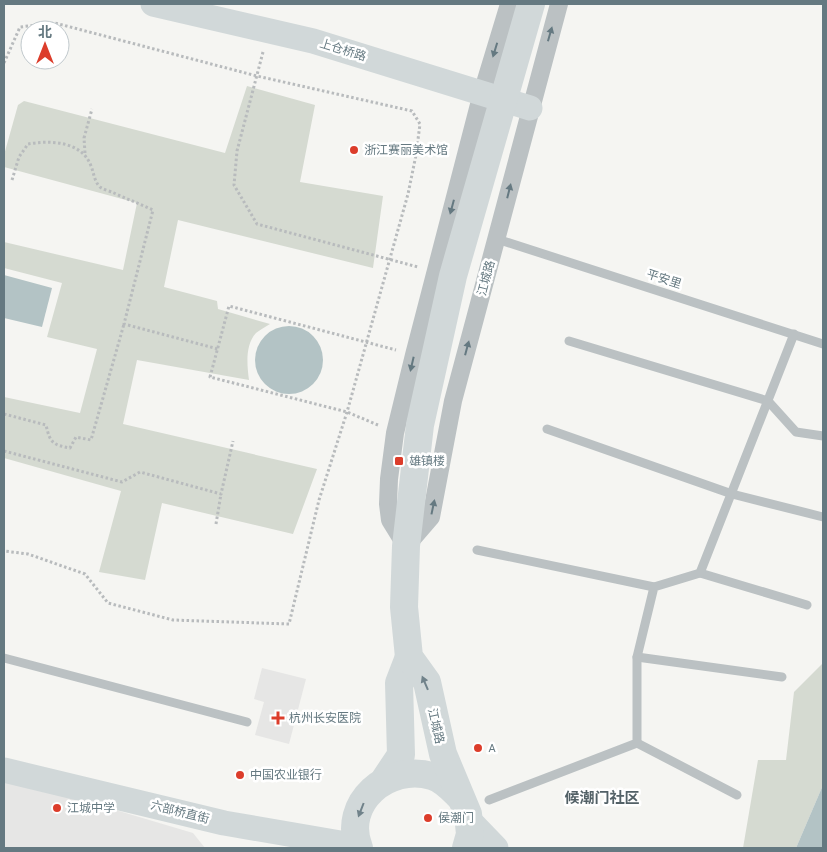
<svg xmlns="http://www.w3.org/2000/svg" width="827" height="852" font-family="Overpass,'Noto Sans SC',sans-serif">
  <rect width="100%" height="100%" fill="#f5f5f2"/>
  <g fill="#e6e6e5">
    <polygon points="262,668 306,679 289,744 255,735 264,702 254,699"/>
    <polygon points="4,779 28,784 193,833 205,848 4,848"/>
  </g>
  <g fill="#d5dad1">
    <path d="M247 86 315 105 300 182 383 196 373 268 178 220 164 287 217 301 218 309 270 324C265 327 260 330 256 333 245 345 247 365 249 380L137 360 123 424 317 469 293 534 162 503 145 580 99 572 121 491 4 458V397L80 413 97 349 47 337 62 283 4 268V242L123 270 137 203 4 167V155L18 105 24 101 225 153Z"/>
    <polygon points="823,660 823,785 796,848 743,848 758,760 786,760 794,692 823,663"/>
  </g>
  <g fill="#b3c3c5">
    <polygon points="4,275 52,288 42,327 4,318"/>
    <circle cx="289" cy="360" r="34"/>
    <polygon points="823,785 823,848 796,848"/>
  </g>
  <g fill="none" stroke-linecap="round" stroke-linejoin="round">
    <g stroke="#b8bbbd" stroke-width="3" stroke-dasharray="2.5 2.5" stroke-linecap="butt">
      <polyline points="263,52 237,151 234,185 257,224 418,267"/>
      <polyline points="4,63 20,27 55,23 257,76 412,111 420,124 416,155 408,194 347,412 319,500 289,624 173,620 108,603 85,574 28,554 4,551"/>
      <polyline points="85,153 84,138 92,109"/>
      <path d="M12 180 19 157 28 144C50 140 82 141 91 166 94 173 94 181 100 187 104 190 110 191 114 193 127 199 140 204 153 210L124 324 218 349"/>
      <path d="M4 414 46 425C50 443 53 445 70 448L76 437 91 440 124 324"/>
      <polyline points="378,425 347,412 210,377 229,306 396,350"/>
      <polyline points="4,451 122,482 140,472 221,494 233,441"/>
      <polyline points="216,524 221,494"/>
    </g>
    <g stroke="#bbc1c3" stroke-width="9">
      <polyline points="497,239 823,344"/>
      <polyline points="569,341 768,401 796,432 823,436"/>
      <polyline points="547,429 732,494 823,517"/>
      <polyline points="477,550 654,587"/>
      <polyline points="700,573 807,605"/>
      <polyline points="637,657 782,677"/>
      <polyline points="4,658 247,722"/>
      <polyline points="637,743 737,795"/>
      <polyline points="489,800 637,743 637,657 654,587 700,573 794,334"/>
    </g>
    <polyline stroke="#bbc1c3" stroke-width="18" points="509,4 482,93 414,355 395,433 389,479 388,504 390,520 406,546 431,517 453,401 559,4"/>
    <g stroke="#d1d8d9" stroke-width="25">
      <polyline points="153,4 313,41 530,108"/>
      <polyline points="4,770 224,823 358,846"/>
      <polyline points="469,820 496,848"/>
    </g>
    <g stroke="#d1d8d9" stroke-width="28">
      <polyline points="385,779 401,755 399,683 409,657"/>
      <path d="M359 848C341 803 388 763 432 776 443 779 451 788 459 796"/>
      <polyline points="466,848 470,834 468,814 443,754 427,682 409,657 404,607 406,546 420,425 453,276 531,4"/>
    </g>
  </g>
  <defs><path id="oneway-solid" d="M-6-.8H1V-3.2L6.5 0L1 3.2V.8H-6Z" transform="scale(1.25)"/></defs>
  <g fill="#657981">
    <use href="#oneway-solid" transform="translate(550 34) rotate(-74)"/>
    <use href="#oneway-solid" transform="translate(495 50) rotate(107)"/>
    <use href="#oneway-solid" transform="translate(509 191) rotate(-76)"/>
    <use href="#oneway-solid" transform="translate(452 207) rotate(105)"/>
    <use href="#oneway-solid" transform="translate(467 348) rotate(-75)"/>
    <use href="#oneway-solid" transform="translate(412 364) rotate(103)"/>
    <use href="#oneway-solid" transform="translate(433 507) rotate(-78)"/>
  </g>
  <g fill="#70828a">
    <use href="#oneway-solid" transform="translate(425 683) rotate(-113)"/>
    <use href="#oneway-solid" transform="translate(361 810) rotate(111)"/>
  </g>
  <g fill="#dc3d2b" stroke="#fff" stroke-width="2">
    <circle cx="354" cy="150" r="5"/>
    <rect x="394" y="456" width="10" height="10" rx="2.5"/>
    <path d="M275.5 710.5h5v5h5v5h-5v5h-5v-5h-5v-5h5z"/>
    <circle cx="478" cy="748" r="5"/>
    <circle cx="240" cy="775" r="5"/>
    <circle cx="57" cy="808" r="5"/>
    <circle cx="428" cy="818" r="5"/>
  </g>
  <g text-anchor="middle" stroke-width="5" stroke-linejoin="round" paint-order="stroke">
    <g font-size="12" fill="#657981" stroke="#fff">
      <text transform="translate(343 50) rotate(17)" y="4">上仓桥路</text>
      <text transform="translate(486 278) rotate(-75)" y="4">江城路</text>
      <text transform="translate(664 279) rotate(18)" y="4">平安里</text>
      <text transform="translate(436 726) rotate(77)" y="4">江城路</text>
      <text transform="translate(180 812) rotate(14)" y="4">六部桥直街</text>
    </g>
    <g font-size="12" fill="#657981" stroke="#fff" text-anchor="start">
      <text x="364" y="154">浙江赛丽美术馆</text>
      <text x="409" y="465">雄镇楼</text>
      <text x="289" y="722">杭州长安医院</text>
      <text x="488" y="752">A</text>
      <text x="250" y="779">中国农业银行</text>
      <text x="67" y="812">江城中学</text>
      <text x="438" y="822">侯潮门</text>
    </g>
    <g font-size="15" font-weight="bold" fill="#536167" stroke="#fff">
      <text x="602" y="803">候潮门社区</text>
    </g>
  </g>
  <rect width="827" height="852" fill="none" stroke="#657981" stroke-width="10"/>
  <g transform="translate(45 45)"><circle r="24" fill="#ffffff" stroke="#c1c9cd"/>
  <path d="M0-4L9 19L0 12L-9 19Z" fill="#dc3d2b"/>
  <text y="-8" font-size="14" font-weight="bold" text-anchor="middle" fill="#657981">北</text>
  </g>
</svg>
